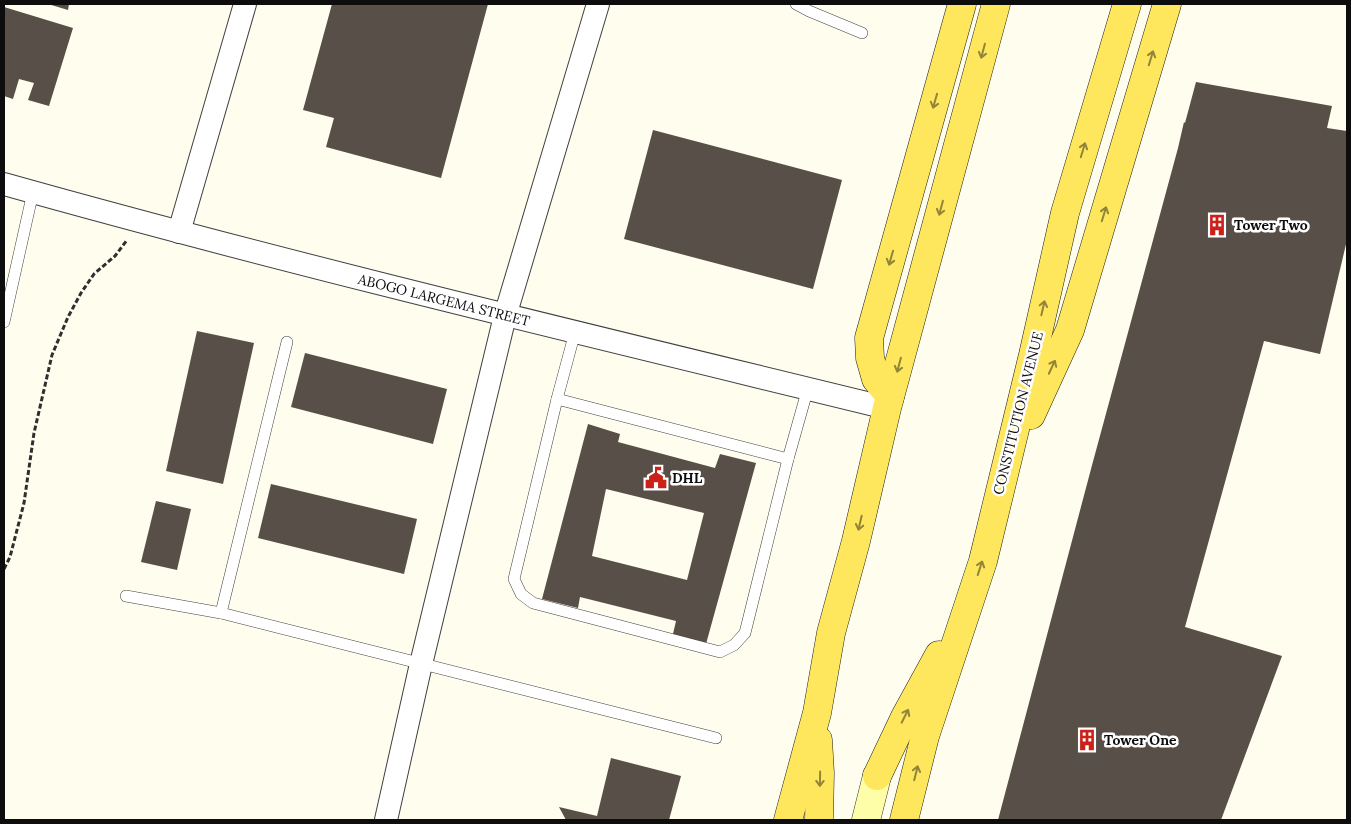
<svg xmlns="http://www.w3.org/2000/svg" width="1351" height="824" font-family="Lora,serif">
  <rect width="100%" height="100%" fill="#fffded"/>
  <g fill="#574f48" fill-rule="evenodd">
    <polygon points="48,4 69,4 68,10"/>
    <polygon points="332,4 488,4 441,178 326,147 334,118 303,110"/>
    <polygon points="4,7 73,28 49,106 28,100 34,83 19,79 13,99 4,96"/>
    <polygon points="1196,82 1332,106 1327,128 1347,131 1347,240 1320,354 1264,341 1185,627 1282,656 1221,820 998,820 1091,469 1178,148 1184,122 1185,123"/>
    <polygon points="653,130 842,180 813,289 624,239"/>
    <polygon points="197,331 254,343 223,484 166,471"/>
    <polygon points="305,353 447,389 433,444 291,407"/>
    <path d="M588 424 620 434 618 442 715 468 720 454 756 463 706 644 673 634 676 621 580 597 578 608 542 599ZM606 489 704 513 687 580 592 556Z"/>
    <polygon points="271,484 417,519 404,574 258,538"/>
    <polygon points="156,501 191,509 177,570 141,562"/>
    <polygon points="611,758 681,776 669,820 566,820 559,807 597,816"/>
  </g>
  <g fill="none" stroke-linecap="round" stroke-linejoin="round">
    <g stroke="#404040" stroke-width="12">
      <g id="service">
        <polyline points="796,4 809,11 862,33"/>
        <polyline points="4,322 33,192"/>
        <polyline points="575,332 557,399 514,579 521,594 533,603 720,652 734,645 745,633 788,459 808,388"/>
        <polyline points="287,342 221,613 716,738"/>
        <polyline points="557,399 788,459"/>
        <polyline points="126,596 221,613"/>
      </g>
    </g>
    <g stroke="#404040" stroke-width="24">
      <g id="minor">
        <path d="M4 184C296 266 592 336 887 408"/>
        <polyline points="179,232 245,4"/>
        <polyline points="386,820 421,664 505,316 598,4"/>
      </g>
    </g>
    <g stroke="#2f2f2f" stroke-width="29">
      <polyline id="secondary" points="866,820 877,776"/>
    </g>
    <g stroke="#1e1e1e" stroke-width="29">
      <g id="primary">
        <polyline points="890,396 876,379 870,358 869,338 962,4"/>
        <polyline points="1031,415 1070,330 1167,4"/>
        <polyline points="818,740 820,773 819,820"/>
        <polyline points="877,776 905,717 939,655"/>
        <polyline points="788,820 817,713 831,633 856,541 887,408 996,4"/>
        <polyline points="904,820 925,736 983,561 1033,355 1065,213 1127,4"/>
      </g>
    </g>
    <polyline stroke="#2f2f2f" stroke-width="3" stroke-dasharray="5 2.5" stroke-linecap="butt" points="4,569 10,557 24,503 34,433 52,355 68,317 81,293 94,274 115,256 127,240"/>
    <use href="#service" stroke="#fff" stroke-width="11"/>
    <use href="#minor" stroke="#fff" stroke-width="22"/>
    <use href="#secondary" stroke="#fffea8" stroke-width="28"/>
    <use href="#primary" stroke="#ffe75d" stroke-width="28"/>
  </g>
  <defs><path id="oneway-shaft" d="M-6 0H5M1.5-3L5.5 0L1.5 3" fill="none" stroke-width="1.6" stroke-linecap="round" stroke-linejoin="round" transform="scale(1.25)"/></defs>
  <g stroke="#928539">
    <use href="#oneway-shaft" transform="translate(983 51) rotate(105)"/>
    <use href="#oneway-shaft" transform="translate(1151 58) rotate(-73)"/>
    <use href="#oneway-shaft" transform="translate(935 101) rotate(106)"/>
    <use href="#oneway-shaft" transform="translate(1083 150) rotate(-73)"/>
    <use href="#oneway-shaft" transform="translate(941 208) rotate(105)"/>
    <use href="#oneway-shaft" transform="translate(1104 214) rotate(-73)"/>
    <use href="#oneway-shaft" transform="translate(891 258) rotate(106)"/>
    <use href="#oneway-shaft" transform="translate(1043 308) rotate(-77)"/>
    <use href="#oneway-shaft" transform="translate(899 365) rotate(105)"/>
    <use href="#oneway-shaft" transform="translate(1052 367) rotate(-65)"/>
    <use href="#oneway-shaft" transform="translate(860 523) rotate(103)"/>
    <use href="#oneway-shaft" transform="translate(980 568) rotate(-72)"/>
    <use href="#oneway-shaft" transform="translate(905 716) rotate(-63)"/>
    <use href="#oneway-shaft" transform="translate(916 773) rotate(-76)"/>
    <use href="#oneway-shaft" transform="translate(820 779) rotate(91)"/>
  </g>
  <defs>
    <g id="building-bare" transform="scale(1.725)"><path d="M-4-6H4V6H1V3H-1V6H-4ZM-2.5-4.3h1.7v1.8h-1.7ZM.8-4.3h1.7v1.8H.8ZM-2.5-1h1.7V.8h-1.7ZM.8-1h1.7V.8H.8Z" fill="#ca2118" stroke="#fff" stroke-width="2.5" paint-order="stroke"/></g>
    <g id="civic-bare" transform="scale(1.725)"><path d="M-.6-6.5H3V-4.5H.6V-3L4-1V1h2V6H-6V1h2V-1L-.6-3ZM-1.2 2.5V6h2.4V2.5Z" fill="#ca2118" stroke="#fff" stroke-width="2.5" paint-order="stroke"/></g>
  </defs>
  <g fill-rule="evenodd">
    <use href="#building-bare" x="1217" y="225"/>
    <use href="#civic-bare" x="656" y="478"/>
    <use href="#building-bare" x="1087" y="740"/>
  </g>
  <g text-anchor="middle" stroke-width="5" stroke-linejoin="round" paint-order="stroke">
    <g font-size="14" font-weight="bold" fill="#0d0d0d" stroke="#fff" text-anchor="start">
      <text x="1234" y="230">Tower Two</text>
      <text x="672" y="483">DHL</text>
      <text x="1104" y="745">Tower One</text>
    </g>
    <g font-size="14" fill="#0d0d0d" stroke="#fff">
      <text transform="translate(444 300) rotate(14)" y="5">ABOGO LARGEMA STREET</text>
      <text transform="translate(1018 413) rotate(-76)" y="5">CONSTITUTION AVENUE</text>
    </g>
  </g>
  <rect width="1351" height="824" fill="none" stroke="#0d0d0d" stroke-width="10"/>
</svg>
